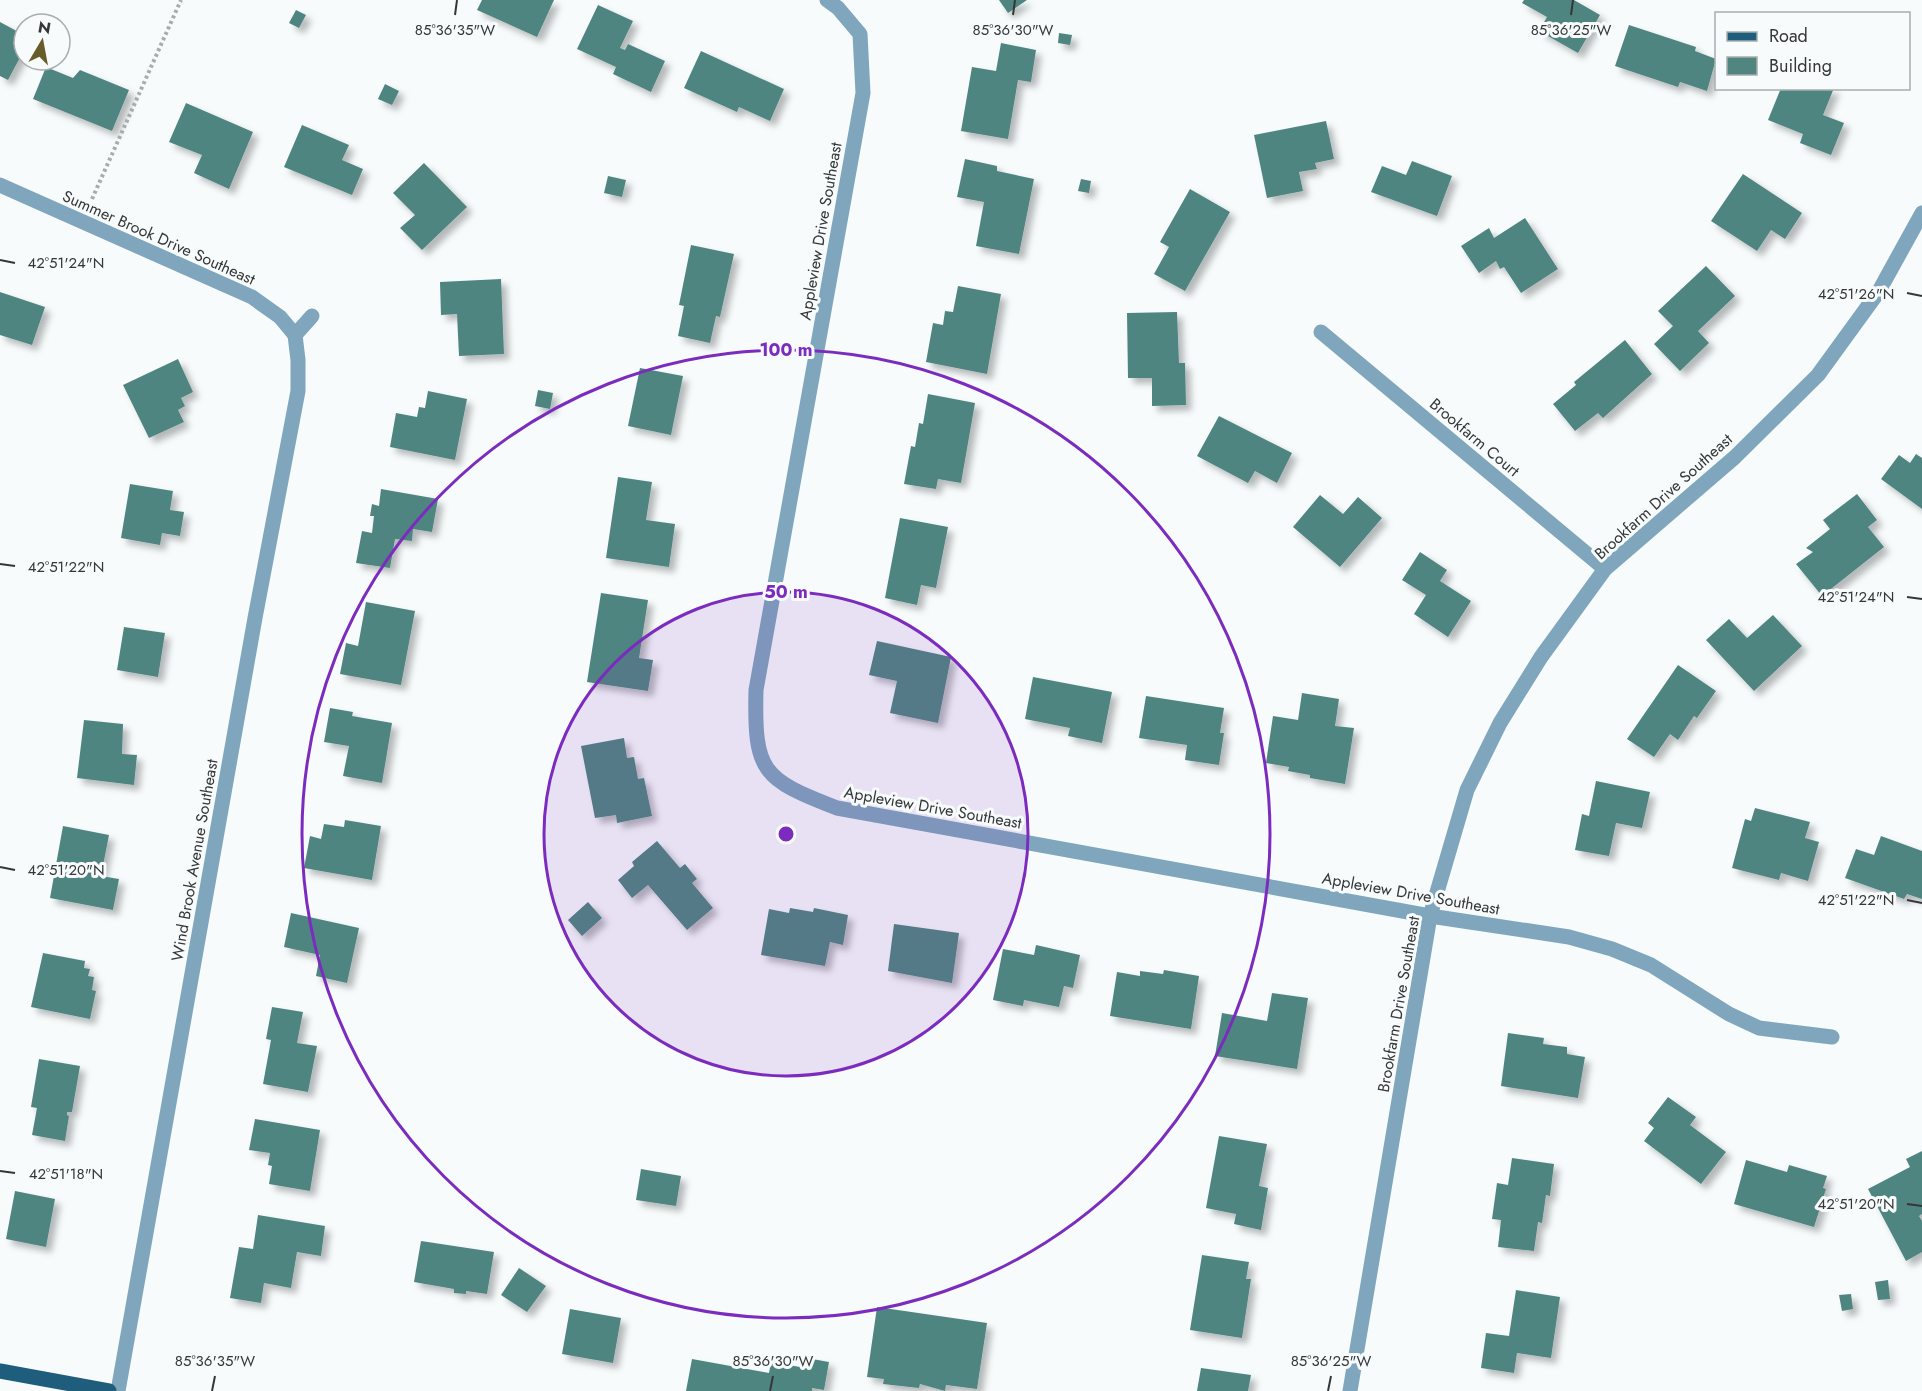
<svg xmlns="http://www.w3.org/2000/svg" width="1922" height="1391" font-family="Jost,sans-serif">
  <defs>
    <filter id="shadow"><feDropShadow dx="5.5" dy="5.5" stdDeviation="3" flood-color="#0004"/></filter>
  </defs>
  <rect width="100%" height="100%" fill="#f7fbfc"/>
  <g fill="#508580" filter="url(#shadow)">
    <polygon points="482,0 554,0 537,37 477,10"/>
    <polygon points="999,0 1027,0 1008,13"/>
    <polygon points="1524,0 1574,0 1600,15 1578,53 1539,31 1547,17 1522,3"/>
    <polygon points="598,5 633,21 620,48 625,50 628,44 665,61 651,92 613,74 616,67 577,49"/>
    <polygon points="296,10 306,15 299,28 289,23"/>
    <polygon points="0,22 24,35 24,50 8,80 0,76"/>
    <polygon points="1629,25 1696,47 1695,51 1716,59 1707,91 1680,82 1678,87 1615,66"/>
    <polygon points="1059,33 1072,35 1070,45 1058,43"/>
    <polygon points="1001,43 1036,50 1031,82 1018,80 1008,139 961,131 972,67 996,71"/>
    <polygon points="701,51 784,89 770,121 739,107 737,112 684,88"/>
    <polygon points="46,67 73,78 80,70 129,90 112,131 33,99"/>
    <polygon points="385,84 399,91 392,105 378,99"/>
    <polygon points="1781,88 1834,88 1823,115 1844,123 1831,155 1800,143 1803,134 1768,120"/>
    <polygon points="186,103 253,132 229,189 194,173 202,155 169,142"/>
    <polygon points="1326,121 1334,159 1315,163 1317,169 1299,172 1303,191 1267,198 1254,135"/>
    <polygon points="302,125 349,145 342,160 363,169 352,195 284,167"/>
    <polygon points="965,159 997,166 997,171 1034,179 1019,254 976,246 984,202 957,197"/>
    <polygon points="1412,161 1452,176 1437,216 1371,192 1382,166 1406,175"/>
    <polygon points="424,163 467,207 422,250 400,228 415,215 393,193"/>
    <polygon points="1743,174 1802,213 1785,239 1771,230 1757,251 1711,221"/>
    <polygon points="608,176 626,180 622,197 604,193"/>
    <polygon points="1081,179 1091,181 1089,193 1078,191"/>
    <polygon points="1190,189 1230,212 1185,291 1154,274 1169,247 1160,242"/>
    <polygon points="1525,218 1558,269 1521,293 1504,267 1500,269 1496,261 1479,273 1461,246 1489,228 1494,238"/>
    <polygon points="691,245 734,254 720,317 716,316 710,343 678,336 684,306 679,305"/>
    <polygon points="1706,266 1735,296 1698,331 1709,343 1680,371 1654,344 1673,326 1658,311"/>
    <polygon points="501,279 504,354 459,356 457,314 441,315 440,282"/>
    <polygon points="958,286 1001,294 987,374 926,362 933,323 943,325 945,311 953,312"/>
    <polygon points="0,292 45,307 32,345 0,335"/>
    <polygon points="1177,312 1179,363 1185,363 1186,405 1152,406 1152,378 1128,378 1127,313"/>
    <polygon points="1625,340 1652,374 1603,418 1598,413 1575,431 1553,404 1576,385 1574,382"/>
    <polygon points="178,359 193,392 181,398 185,406 178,410 184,422 149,438 123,385"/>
    <polygon points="640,368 683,376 671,435 628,426"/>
    <polygon points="538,390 553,393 550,409 535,406"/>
    <polygon points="428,391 467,399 455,460 390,447 396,413 417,417 419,407 425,408"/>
    <polygon points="928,394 975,403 961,483 938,479 936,489 904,484 911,446 915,447 919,423 923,424"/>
    <polygon points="1219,416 1292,453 1277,483 1255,471 1248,483 1197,456"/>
    <polygon points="1916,454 1922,458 1922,509 1881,479 1899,455 1910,463"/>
    <polygon points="618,477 652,482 646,520 675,524 669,567 606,558"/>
    <polygon points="130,484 173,491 170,510 184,512 180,536 162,533 160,545 121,538"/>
    <polygon points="381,489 438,499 432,532 413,529 412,541 395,539 390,568 356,563 362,531 372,533 374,516 370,516 372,504 379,506"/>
    <polygon points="1857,494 1877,520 1868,527 1884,547 1822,596 1796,564 1813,552 1806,548 1830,529 1823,520"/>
    <polygon points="1320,495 1343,514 1358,497 1382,518 1340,567 1293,527"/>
    <polygon points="900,518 948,527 936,588 921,585 917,605 885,598"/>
    <polygon points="1420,552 1447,570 1440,581 1471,601 1448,637 1414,614 1426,595 1402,580"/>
    <polygon points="601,593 648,600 639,658 653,660 648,691 587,682"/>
    <polygon points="366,602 415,611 401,685 340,674 346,643 358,646"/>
    <polygon points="1773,615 1802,646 1754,691 1706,640 1729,619 1747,638"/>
    <polygon points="124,627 165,633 158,677 117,670"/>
    <polygon points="877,641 951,657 938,723 890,713 897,681 869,675"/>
    <polygon points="1678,665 1716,691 1697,718 1694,716 1678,740 1670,734 1654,757 1627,739"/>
    <polygon points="1033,677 1112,692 1102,743 1068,736 1070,728 1025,719"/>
    <polygon points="1302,693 1339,699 1335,726 1354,728 1345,784 1310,778 1310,775 1288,771 1289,767 1266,763 1273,716 1298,720"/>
    <polygon points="1146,696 1224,708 1220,733 1224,733 1219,765 1185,760 1187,745 1139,738"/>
    <polygon points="330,708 353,712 352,716 392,723 382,783 343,776 349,746 324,742"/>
    <polygon points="84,720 123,724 122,754 137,755 134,785 77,778"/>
    <polygon points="624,738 627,758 634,757 638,779 644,778 652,816 617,823 616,815 595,818 581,746"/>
    <polygon points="1596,781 1650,792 1642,828 1616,823 1609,856 1575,850 1582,814 1589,816"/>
    <polygon points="1755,808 1810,822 1805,838 1819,842 1808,881 1781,873 1779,880 1732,868 1745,819 1751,821"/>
    <polygon points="345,820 381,826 372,880 304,868 310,836 321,839 324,824 344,827"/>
    <polygon points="63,826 109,835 101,876 119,879 113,910 50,898"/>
    <polygon points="1881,836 1922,851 1922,899 1907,894 1904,899 1845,878 1856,849 1874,855"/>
    <polygon points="657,841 680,868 685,864 697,879 692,883 713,908 687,930 648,885 632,898 618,880 634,866 632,862"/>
    <polygon points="588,902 602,918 582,936 568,920"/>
    <polygon points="790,908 813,912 814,908 848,915 843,945 830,942 825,966 761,955 769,909 789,913"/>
    <polygon points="291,913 359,928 347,983 316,976 320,955 284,947"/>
    <polygon points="894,924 959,933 952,983 888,971"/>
    <polygon points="1036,945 1080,955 1073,988 1064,986 1059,1007 1024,1000 1023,1006 993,1000 1003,949 1034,955"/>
    <polygon points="43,953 85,961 84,968 90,969 88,976 94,977 92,990 96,991 90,1019 31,1007"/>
    <polygon points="1164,970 1199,976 1191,1029 1110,1016 1117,972 1140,976 1140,971 1163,974"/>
    <polygon points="1272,993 1308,998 1297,1069 1215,1056 1222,1013 1267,1021"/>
    <polygon points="272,1007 303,1012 297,1043 317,1046 308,1092 263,1084 271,1040 266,1039"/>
    <polygon points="1508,1033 1544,1038 1543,1044 1567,1047 1567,1054 1585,1057 1578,1098 1501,1086"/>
    <polygon points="39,1059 80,1066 72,1112 67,1112 67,1115 69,1116 65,1141 32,1135 37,1108 31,1107"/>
    <polygon points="1668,1097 1696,1117 1690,1125 1726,1152 1701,1184 1644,1141 1654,1128 1648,1123"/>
    <polygon points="255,1119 320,1130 310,1191 269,1184 272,1166 268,1165 270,1153 249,1150"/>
    <polygon points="1219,1136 1267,1144 1259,1186 1268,1188 1261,1230 1234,1224 1236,1214 1206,1208"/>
    <polygon points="1922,1151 1922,1214 1919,1216 1922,1221 1922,1252 1906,1261 1868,1189 1910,1167 1906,1159"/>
    <polygon points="1512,1158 1554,1164 1550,1196 1546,1195 1542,1223 1538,1222 1534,1251 1498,1247 1501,1220 1492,1219 1497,1183 1508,1185"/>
    <polygon points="1746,1160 1787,1172 1789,1165 1827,1176 1823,1188 1826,1189 1814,1227 1734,1204"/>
    <polygon points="641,1169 681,1176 676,1206 636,1200"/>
    <polygon points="15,1191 55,1199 46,1247 6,1239"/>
    <polygon points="258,1215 325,1226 321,1256 297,1252 291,1288 264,1283 261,1303 230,1298 239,1247 253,1249"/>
    <polygon points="421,1241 494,1252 487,1294 466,1291 466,1294 454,1293 454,1289 414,1282"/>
    <polygon points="1202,1255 1249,1262 1246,1279 1251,1279 1242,1338 1190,1330"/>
    <polygon points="519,1268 546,1286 527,1312 501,1295"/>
    <polygon points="1888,1280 1890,1299 1878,1300 1875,1282"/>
    <polygon points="1516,1290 1560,1297 1551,1358 1517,1353 1514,1373 1481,1368 1486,1333 1509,1336"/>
    <polygon points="1851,1294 1853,1309 1842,1311 1839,1295"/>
    <polygon points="877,1307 987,1323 977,1389 946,1385 945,1391 920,1384 919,1388 883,1384 884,1379 867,1377"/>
    <polygon points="570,1309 621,1318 613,1363 562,1354"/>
    <polygon points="801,1357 829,1362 824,1390 812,1388 812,1391 686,1391 692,1359 769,1373 771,1362 800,1367"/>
    <polygon points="1201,1368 1251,1375 1248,1391 1197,1391"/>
  </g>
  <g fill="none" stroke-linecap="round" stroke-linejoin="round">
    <polyline stroke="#a8acac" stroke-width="4" stroke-dasharray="3 3" stroke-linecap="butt" points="92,199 181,0"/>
    <g stroke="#7fa6bc" stroke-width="15">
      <path d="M827 0 838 8 860 34 863 93 756 690C754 772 762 779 837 808L1430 916 1569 937 1612 949 1651 965 1729 1014 1759 1028 1832 1037"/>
      <polyline points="0,185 252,297 280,317 295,335"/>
      <polyline points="1321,332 1605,569"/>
      <polyline points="295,335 312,316"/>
      <polyline points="118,1391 255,618 298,391 298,360 295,335"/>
      <polyline points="1350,1391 1430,916 1467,790 1500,723 1541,657 1605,569 1735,457 1818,375 1879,291 1922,213"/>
    </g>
    <polyline stroke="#1e5d7b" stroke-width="15" points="0,1371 109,1391"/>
  </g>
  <path fill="none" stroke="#353737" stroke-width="2" d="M455 15 457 0M1013 15 1015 0M1571 15 1573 0M0 260 15 263M1907 293 1922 296M0 564 15 566M1907 597 1922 599M0 867 15 870M1907 900 1922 903M0 1171 15 1173M1907 1204 1922 1206M212 1391 215 1376M770 1391 773 1376M1328 1391 1331 1376"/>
  <circle cx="786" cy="834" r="242" fill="#7b2cbf" fill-opacity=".12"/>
  <g fill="none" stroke="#7b2cbf" stroke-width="3">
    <circle cx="786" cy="834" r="242"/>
    <circle cx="786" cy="834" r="484"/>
  </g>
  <g text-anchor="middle" stroke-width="6" stroke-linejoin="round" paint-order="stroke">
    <g font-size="16" fill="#353737" stroke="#f7fbfc">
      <text transform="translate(820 231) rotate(-80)" y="6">Appleview Drive Southeast</text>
      <text transform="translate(159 237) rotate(24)" y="6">Summer Brook Drive Southeast</text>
      <text transform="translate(1475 437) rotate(40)" y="6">Brookfarm Court</text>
      <text transform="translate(1663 496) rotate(-42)" y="6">Brookfarm Drive Southeast</text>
      <text transform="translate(933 807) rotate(10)" y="6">Appleview Drive Southeast</text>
      <text transform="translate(194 860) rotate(-80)" y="6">Wind Brook Avenue Southeast</text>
      <text transform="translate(1411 893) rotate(10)" y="6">Appleview Drive Southeast</text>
      <text transform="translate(1398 1004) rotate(-80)" y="6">Brookfarm Drive Southeast</text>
    </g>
  </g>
  <g font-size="15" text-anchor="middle" fill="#353737" stroke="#f7fbfc" stroke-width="6" stroke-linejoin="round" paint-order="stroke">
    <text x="455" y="35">85°36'35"W</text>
    <text x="1013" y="35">85°36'30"W</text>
    <text x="1571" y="35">85°36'25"W</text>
    <text x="66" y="268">42°51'24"N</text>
    <text x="1856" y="299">42°51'26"N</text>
    <text x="66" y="572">42°51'22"N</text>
    <text x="1856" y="602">42°51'24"N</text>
    <text x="66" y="875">42°51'20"N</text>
    <text x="1856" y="905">42°51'22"N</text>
    <text x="66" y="1179">42°51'18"N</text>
    <text x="1856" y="1209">42°51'20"N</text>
    <text x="215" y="1366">85°36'35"W</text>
    <text x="773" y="1366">85°36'30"W</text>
    <text x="1331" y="1366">85°36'25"W</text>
  </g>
  <circle cx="786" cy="834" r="9" fill="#7b2cbf" stroke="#f7fbfc" stroke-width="3"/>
  <g font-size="18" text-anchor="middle" font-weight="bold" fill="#7b2cbf" stroke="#f7fbfc" stroke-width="6" stroke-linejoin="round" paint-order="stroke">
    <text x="786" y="356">100 m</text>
    <text x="786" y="598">50 m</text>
  </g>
  <rect x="1715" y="12" width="195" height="78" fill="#f7fbfc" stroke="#a9adad" stroke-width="1.5"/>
  <rect x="1727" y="32" width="30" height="9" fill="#1e5d7b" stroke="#a9adad" stroke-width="1.5"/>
  <text x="1769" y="42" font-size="18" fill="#353737">Road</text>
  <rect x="1727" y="57" width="30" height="18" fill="#508580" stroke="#a9adad" stroke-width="1.5"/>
  <text x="1769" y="72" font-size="18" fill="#353737">Building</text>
  <g transform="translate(42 42) rotate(10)"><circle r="28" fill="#f7fbfc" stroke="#a9adad" stroke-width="1.5"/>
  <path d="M0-4.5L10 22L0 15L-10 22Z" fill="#685d2a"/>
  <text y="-9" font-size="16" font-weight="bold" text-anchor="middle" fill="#353737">N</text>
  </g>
</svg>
